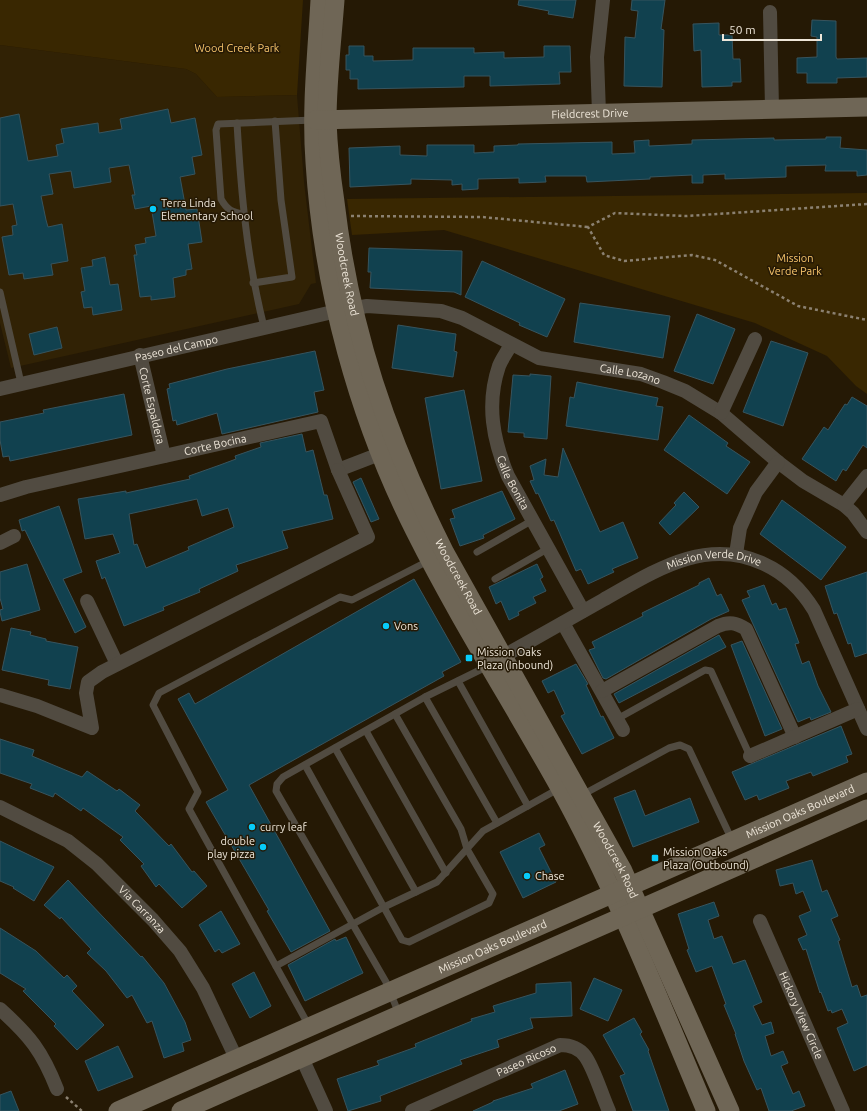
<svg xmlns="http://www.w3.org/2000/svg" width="867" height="1111" font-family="Ubuntu,sans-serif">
  <rect width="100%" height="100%" fill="#251905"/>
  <polygon fill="#312205" points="0,45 186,69 196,74 217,97 297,95 304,182 316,283 311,284 299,304 11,368 0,323"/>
  <g fill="#392701">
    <polygon points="0,0 303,0 297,95 217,97 196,74 186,69 0,45"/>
    <polygon points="867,193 867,394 856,386 827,356 755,323 444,230 352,235 347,199"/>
  </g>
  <g fill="#11414f" stroke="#37545e" fill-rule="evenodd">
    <polygon points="519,0 576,0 573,18 548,14 549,11 518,5"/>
    <polygon points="632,0 665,0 661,29 664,30 662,87 624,86 625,37 635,38 638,11 631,10"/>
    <polygon points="812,20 836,21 836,57 837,59 867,58 867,77 837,78 837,83 807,83 807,73 797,73 797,58 817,57 817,37 811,36"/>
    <polygon points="719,23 719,35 732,35 733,59 740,59 741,82 732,82 732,86 702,87 701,50 694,51 693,24"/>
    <polygon points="349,46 364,46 364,56 373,56 373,61 413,60 413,48 474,48 474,53 504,52 504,58 544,57 544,46 570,46 571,72 559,72 560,84 490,86 490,76 464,76 464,87 358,89 358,79 350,79 350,70 346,70 346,55 349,55"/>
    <polygon points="168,109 171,123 195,118 202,155 192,157 195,174 180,177 186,210 197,209 202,242 188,244 192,269 186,270 186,275 173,278 175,297 151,300 151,296 140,297 134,255 137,255 135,245 146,243 145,238 156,236 151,206 135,209 132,195 135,195 129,165 109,168 111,182 74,188 71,171 49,174 53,194 41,196 46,220 48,227 62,224 68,261 51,264 53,275 24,279 23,273 9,275 2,237 13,235 12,226 17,225 13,204 0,206 0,118 19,114 28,161 58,156 56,145 64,143 61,129 98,123 99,133 122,129 120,119"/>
    <polygon points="826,137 841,137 840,148 867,150 867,175 857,176 857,171 825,171 826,165 786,166 786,177 725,179 725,174 703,175 703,183 692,183 692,175 650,177 650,179 587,182 586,176 545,176 546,182 519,183 519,178 478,179 478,189 462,190 462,184 452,185 452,180 411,179 411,184 350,187 349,148 400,146 400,155 427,156 427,145 474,145 474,153 494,152 494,146 518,145 518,144 612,142 612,154 635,153 634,141 649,140 649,146 692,144 692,140 774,138 774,140 826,139"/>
    <polygon points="369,248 462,251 461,295 454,292 370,288 371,272 368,272"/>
    <polygon points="105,257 110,285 118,284 122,310 93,315 92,307 84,308 81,292 85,291 81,268 93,266 92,260"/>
    <polygon points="482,261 565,299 547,337 519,325 520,323 465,297"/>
    <polygon points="580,303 670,316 663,358 574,342"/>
    <polygon points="697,314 735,329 713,384 674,371"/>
    <polygon points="398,325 456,334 454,351 457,352 453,377 392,368"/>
    <polygon points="57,327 62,348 34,355 29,334"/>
    <polygon points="771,341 808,353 783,426 743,412"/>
    <polygon points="315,351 324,390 314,392 318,412 222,434 217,413 177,425 176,420 173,421 167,389 170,388 169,384 227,369"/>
    <polygon points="530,374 551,376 547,439 524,437 524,433 508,432 513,375 530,376"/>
    <polygon points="577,382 658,398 656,406 663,407 658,440 566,426 570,397 574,398"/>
    <polygon points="464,390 482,481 441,489 425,398"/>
    <polygon points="124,394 132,435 10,461 9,456 3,457 0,440 0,422 44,413 43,410"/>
    <polygon points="852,397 867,406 867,448 863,445 846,471 843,469 836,481 802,459 824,427 828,430 845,404 847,405"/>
    <polygon points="689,415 728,443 726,446 750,462 727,494 664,450"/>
    <path d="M302 434 306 452 313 450 324 495H327L333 519 282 531 288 548 236 565 238 571 199 589 200 592 163 607 164 610 124 626 105 577 102 579 96 561 120 553 113 534 85 539 78 499 126 491V493L190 479 189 476 220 465 236 459 235 456 261 447 260 443ZM197 499 202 516 228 508 234 527 188 547 189 550 146 568 137 544 134 545 129 514Z"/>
    <polygon points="563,448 600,532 623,522 638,558 612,569 614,572 588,584 581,569 576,571 554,520 551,521 538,493 536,494 530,481 534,480 530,466 546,459 544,475 558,477"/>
    <polygon points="361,478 379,519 371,522 353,482"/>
    <polygon points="502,491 515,519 483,535 484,538 460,546 450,519 455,518 452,510"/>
    <polygon points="684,492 699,507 670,535 659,523 676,505 674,503"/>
    <polygon points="782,500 846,547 821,580 760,534"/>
    <polygon points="59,506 82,572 63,579 86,627 75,633 25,530 22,531 19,520"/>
    <polygon points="27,564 40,610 2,621 0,612 0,610 3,609 0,598 0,572"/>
    <polygon points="537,564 543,577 540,579 546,591 533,597 536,603 518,612 519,615 509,620 501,601 496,604 489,587"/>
    <polygon points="867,572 867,653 855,657 851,643 848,644 837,613 834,614 825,586"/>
    <polygon points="709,578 717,596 721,594 729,611 711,619 606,679 603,678 589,650 595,648 592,642 643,616 642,613 699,585 699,583"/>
    <polygon points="414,579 461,662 442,672 444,676 249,785 330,931 291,952 267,911 269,910 206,802 228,790 178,699 189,693 195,704"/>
    <polygon points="764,585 772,605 776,603 779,610 786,608 799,643 795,644 802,664 809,661 818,686 831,712 811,720 810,717 798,722 742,600 750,597 747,591"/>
    <polygon points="11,628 31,632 30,635 46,639 46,641 78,647 70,689 48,685 49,680 2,670"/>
    <polygon points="719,635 726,647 619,703 614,694"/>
    <polygon points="742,641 782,729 765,736 731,645"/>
    <polygon points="576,664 588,684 586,685 601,717 603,716 614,738 582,754 561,716 565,714 554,690 548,693 542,681"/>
    <polygon points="841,726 852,754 846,756 848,762 813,776 811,772 786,781 789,788 759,800 757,795 745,800 732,772"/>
    <polygon points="0,739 34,750 32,756 82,777 87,771 117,791 119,789 140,805 135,811 169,846 171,844 192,872 194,871 207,886 182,908 159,884 156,887 141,866 144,864 120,840 123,837 83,808 81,811 55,793 53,797 30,788 32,784 0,773"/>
    <polygon points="635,790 645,816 690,798 699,822 633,847 614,798"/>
    <polygon points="539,833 545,845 539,848 556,882 523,898 500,852"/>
    <polygon points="0,841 54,867 34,901 13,888 14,887 0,881"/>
    <polygon points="812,860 822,892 827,890 838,916 831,919 840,940 838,941 852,987 857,985 861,997 867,995 867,1065 854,1071 837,1028 848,1023 842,1009 832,1013 831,1010 828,1011 821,992 820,993 806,949 803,950 798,939 807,935 799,916 811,911 803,891 796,894 793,883 780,886 776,870"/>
    <polygon points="68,880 141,957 142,956 164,983 185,1022 191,1040 182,1043 184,1051 164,1058 152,1021 147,1023 132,995 127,998 106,971 87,953 91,949 61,917 60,919 44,905"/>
    <polygon points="714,902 719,916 708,920 714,939 722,936 733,964 745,960 762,1002 753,1006 762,1025 771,1022 774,1033 765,1036 771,1056 783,1051 788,1063 781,1066 793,1094 799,1091 805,1106 791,1111 769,1111 761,1088 757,1090 744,1061 735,1034 736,1034 724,1005 726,1004 712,966 696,972 687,950 689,949 678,914"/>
    <polygon points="221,911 240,944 222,953 219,949 215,952 199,925"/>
    <polygon points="0,928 36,951 64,978 67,975 77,986 72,991 104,1025 77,1050 54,1026 56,1024 23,991 26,989 0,973"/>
    <polygon points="346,937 363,973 305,1001 288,965 335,939 336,941"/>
    <polygon points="254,972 271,1006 250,1018 232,984"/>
    <polygon points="594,978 622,990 608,1021 580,1009"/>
    <polygon points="571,982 572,1016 530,1018 533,1028 497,1040 499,1047 460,1060 462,1064 380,1096 381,1101 348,1111 337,1079 379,1065 377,1061 416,1047 415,1044 472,1021 471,1019 495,1012 493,1006 536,993 536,984"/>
    <polygon points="634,1018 642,1032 640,1034 649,1050 648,1051 669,1111 633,1111 620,1076 625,1074 603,1035"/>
    <polygon points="118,1046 133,1077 98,1091 85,1061"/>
    <polygon points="565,1070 578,1104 559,1111 473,1111 493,1102 493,1101 533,1088 531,1084"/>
    <polygon points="11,1091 19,1111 0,1111 0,1095"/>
  </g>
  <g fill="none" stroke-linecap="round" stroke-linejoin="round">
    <g stroke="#8b8171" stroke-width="2.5" stroke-dasharray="3 3" stroke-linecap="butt">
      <polyline points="867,204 687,216 615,213 588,227 604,255 624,261 692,255 715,260 798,306 867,320"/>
      <polyline points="351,216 482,217 588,227"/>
      <polyline points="66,1097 82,1111"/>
    </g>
    <g stroke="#514b41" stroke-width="7">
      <path d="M237 123C241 192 247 260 264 327"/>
      <path d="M244 214C232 212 227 210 221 199L216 130 218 124 313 120"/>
      <polyline points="253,283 292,277 281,200 275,121"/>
      <polyline points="0,292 21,383"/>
      <polyline points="477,552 533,520"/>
      <polyline points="495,579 549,548"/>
      <polyline points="458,681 528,806"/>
      <polyline points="425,697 497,823"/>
      <polyline points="617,719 705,670 711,671 750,756"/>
      <polyline points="366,731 446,873"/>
      <polyline points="335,748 416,892"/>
      <polyline points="305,765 402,940 409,942 489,903 493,894 467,849 461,829 395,714"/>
      <polyline points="582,795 669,748 680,745 689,749 732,840"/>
      <polyline points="276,966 384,907 437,882 483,831 560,788"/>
      <polyline points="399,1014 386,982 276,791 277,784 283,777 425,697 488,666"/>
      <polyline points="309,1026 189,809 198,792 153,705 159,693 340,597 352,600 430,560"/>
    </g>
    <g stroke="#514b41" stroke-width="14">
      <polyline points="770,12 772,109"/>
      <polyline points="599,113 597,57 603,0"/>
      <path id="s1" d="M511 344C508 351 502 358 499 366 486 404 493 440 508 476L583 611"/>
      <path id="s2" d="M140 355 164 456"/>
      <path id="s3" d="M0 389 337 311 367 306 441 311 462 318 539 358 641 374 663 382 685 391 721 413 778 462 803 481 844 505 853 513 867 532"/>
      <polyline points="721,413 755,339"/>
      <path id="s4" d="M0 495 26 487 321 421 338 470 390 450"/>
      <polyline points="844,505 867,476"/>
      <polyline points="0,543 14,536"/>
      <polyline points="736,554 740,528 756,492 778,462"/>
      <polyline points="87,601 117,664"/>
      <polyline points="563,623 623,730"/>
      <path id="s5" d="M495 661C531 641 567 620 603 600 653 572 705 536 764 564 786 574 801 589 814 610L867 729"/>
      <path d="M602 691 718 626C730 621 736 623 746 629L795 737"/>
      <polyline points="0,695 37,706 92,728 86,693 88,682 102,672 368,537 338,470"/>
      <polyline points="750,756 858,709"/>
      <path id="s6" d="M0 807 68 841 97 864 153 920 180 951 203 988 236 1058"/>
      <path id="s7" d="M760 921 843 1111"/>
      <path d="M0 1009C30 1036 42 1051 57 1089"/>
      <polyline points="302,1058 326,1111"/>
      <path id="s8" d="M412 1111 560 1045C569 1045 579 1048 585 1056 594 1068 602 1096 609 1111"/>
    </g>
    <g stroke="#6f6656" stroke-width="19">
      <path d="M320 0C317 54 311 108 315 162 323 289 358 418 415 531 459 619 512 702 560 788 617 892 660 1002 706 1111"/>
      <path id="s9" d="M335 0C332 40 327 81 327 121 328 148 331 175 335 202 350 330 387 438 445 553L623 871 730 1111"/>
      <path id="s10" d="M315 120 867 107"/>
      <path id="s11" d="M118 1111 867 782"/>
      <polyline points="181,1111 867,809"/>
    </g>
  </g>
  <g fill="#07cbf9" stroke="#251905" stroke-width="1.5">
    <circle cx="153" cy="209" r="4"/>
    <circle cx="386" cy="626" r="4"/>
    <rect x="465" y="654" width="8" height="8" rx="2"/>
    <circle cx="252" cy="827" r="4"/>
    <circle cx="263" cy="847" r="4"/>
    <rect x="651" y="854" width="8" height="8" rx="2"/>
    <circle cx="527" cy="876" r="4"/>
  </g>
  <g text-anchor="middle" stroke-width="3" stroke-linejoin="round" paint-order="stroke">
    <g font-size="11" fill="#f9c66c" stroke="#251905">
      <text x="237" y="52">Wood Creek Park</text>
      <text x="795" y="262">Mission<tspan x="795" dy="13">Verde Park</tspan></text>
    </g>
    <g font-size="11" fill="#eee6d9" stroke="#251905">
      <text dy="4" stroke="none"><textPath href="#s10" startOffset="275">Fieldcrest Drive</textPath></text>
      <text dy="4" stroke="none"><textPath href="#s9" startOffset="276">Woodcreek Road</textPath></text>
      <text dy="4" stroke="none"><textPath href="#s3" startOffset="181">Paseo del Campo</textPath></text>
      <text dy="4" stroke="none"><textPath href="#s3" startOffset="652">Calle Lozano</textPath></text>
      <text dy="4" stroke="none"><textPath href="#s2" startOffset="52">Corte Espaldera</textPath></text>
      <text dy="4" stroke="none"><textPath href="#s4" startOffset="221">Corte Bocina</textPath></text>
      <text dy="4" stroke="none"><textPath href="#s1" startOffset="146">Calle Bonita</textPath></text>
      <text dy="4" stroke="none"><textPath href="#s5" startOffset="245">Mission Verde Drive</textPath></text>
      <text dy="4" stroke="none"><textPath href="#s9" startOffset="600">Woodcreek Road</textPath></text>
      <text dy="4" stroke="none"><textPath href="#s11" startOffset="745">Mission Oaks Boulevard</textPath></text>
      <text dy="4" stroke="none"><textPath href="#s9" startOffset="924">Woodcreek Road</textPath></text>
      <text dy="4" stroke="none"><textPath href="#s6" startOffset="177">Via Carranza</textPath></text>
      <text dy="4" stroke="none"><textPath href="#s11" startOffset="409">Mission Oaks Boulevard</textPath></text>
      <text dy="4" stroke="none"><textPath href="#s7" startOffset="103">Hickory View Circle</textPath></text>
      <text dy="4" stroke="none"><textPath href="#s8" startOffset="125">Paseo Ricoso</textPath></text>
    </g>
    <g font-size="11" fill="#eee6d9" stroke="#251905" text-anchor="start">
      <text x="161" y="207">Terra Linda<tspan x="161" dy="13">Elementary School</tspan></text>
      <text x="394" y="630">Vons</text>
      <text x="477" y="656">Mission Oaks<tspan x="477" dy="13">Plaza (Inbound)</tspan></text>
      <text x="260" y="831">curry leaf</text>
      <text x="255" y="845" text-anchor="end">double<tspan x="255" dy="13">play pizza</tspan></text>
      <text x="663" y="856">Mission Oaks<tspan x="663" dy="13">Plaza (Outbound)</tspan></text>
      <text x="535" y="880">Chase</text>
    </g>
  </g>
  <path d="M723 34v6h98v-6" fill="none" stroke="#eee6d9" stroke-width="2"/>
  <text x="729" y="34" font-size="12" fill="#eee6d9" stroke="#251905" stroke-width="3" paint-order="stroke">50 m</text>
</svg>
